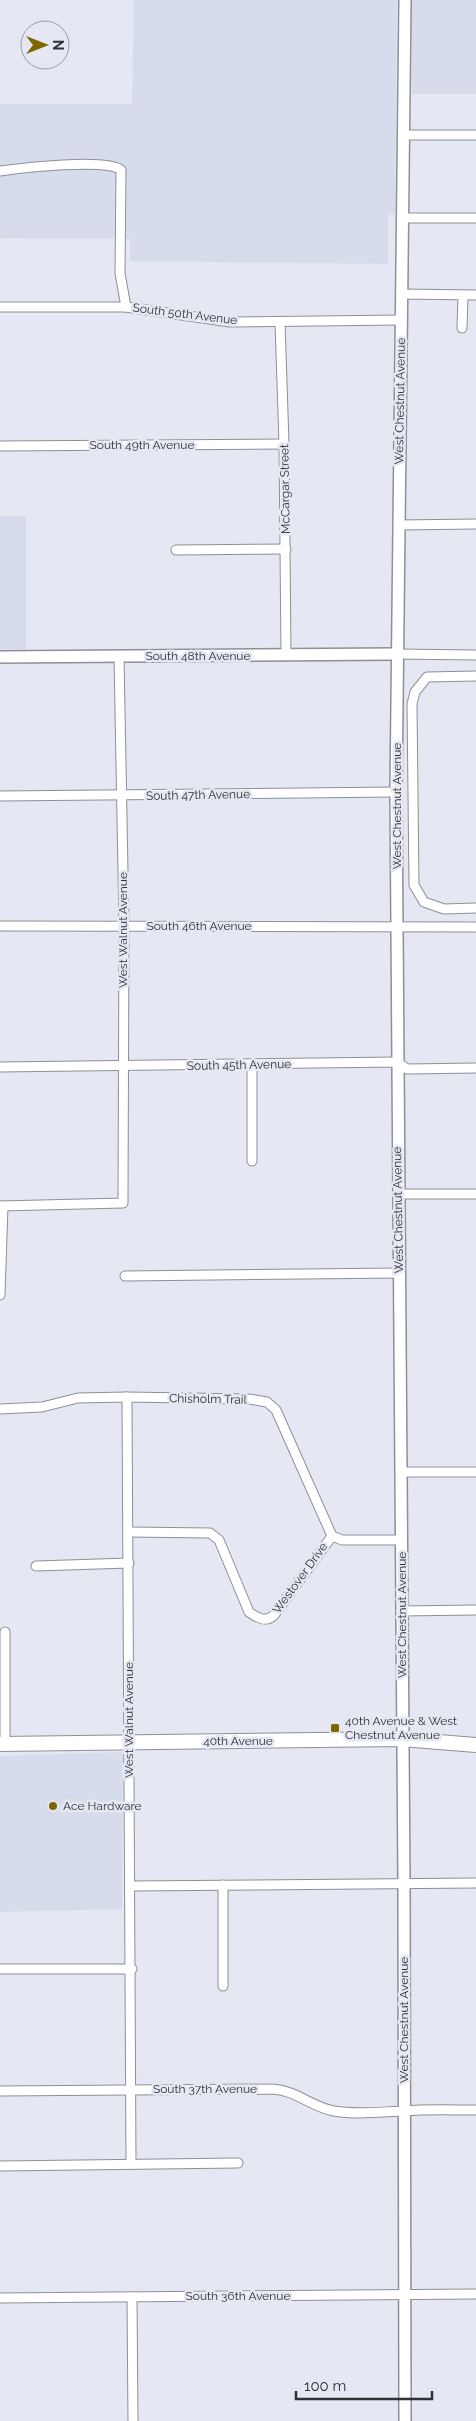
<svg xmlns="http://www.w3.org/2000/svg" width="476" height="2421" font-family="Raleway,sans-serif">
  <rect width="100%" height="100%" fill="#e5e7f2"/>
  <g fill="#d7dced">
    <polygon points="134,0 397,0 395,214 388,215 388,264 130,261 130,239 0,238 0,104 132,104"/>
    <polygon points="411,0 476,0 476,94 412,94"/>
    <rect x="0" y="516" width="26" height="133"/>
    <polygon points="123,1752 122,1909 0,1912 0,1756"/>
  </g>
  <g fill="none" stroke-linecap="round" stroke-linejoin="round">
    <g stroke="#8d8f99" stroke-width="11">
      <g id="minor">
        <polyline points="403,135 476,135"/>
        <path d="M0 171C22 168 107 158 121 170L120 273 126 307"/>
        <polyline points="402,218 476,218"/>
        <polyline points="401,294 476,295"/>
        <polyline points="0,307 126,307 230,322 401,320"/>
        <polyline points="280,322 284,444 286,655"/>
        <polyline points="462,328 463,295"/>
        <polyline points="0,446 284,444"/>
        <polyline points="398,525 476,524"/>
        <polyline points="176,550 286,549"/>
        <polyline points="396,654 476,655"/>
        <polyline points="476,676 427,677 415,692 412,704 414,885 424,902 444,909 476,908"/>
        <polyline points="0,796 396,792"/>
        <polyline points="0,926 476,927"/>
        <polyline points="0,1067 397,1062 407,1069 476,1068"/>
        <polyline points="252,1161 252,1065"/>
        <polyline points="398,1194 476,1194"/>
        <polyline points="0,1206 123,1203 124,926 119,656"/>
        <polyline points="125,1276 399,1273"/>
        <polyline points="0,1295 3,1206"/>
        <polyline points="127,1397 131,2164"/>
        <polyline points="0,1409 42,1407 78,1398 127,1397 249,1399 267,1402 276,1410 332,1536"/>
        <polyline points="402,1472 476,1472"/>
        <path d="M129 1532 210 1533 219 1540 249 1612C257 1618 266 1623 274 1615L332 1536"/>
        <polyline points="332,1536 342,1540 402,1540"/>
        <polyline points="36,1566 129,1563"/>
        <polyline points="401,1611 476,1610"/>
        <polyline points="5,1632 5,1744"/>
        <polyline points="223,1885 223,1986"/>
        <polyline points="131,1886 476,1883"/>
        <polyline points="0,1969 132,1969"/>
        <path d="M0 2091 273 2089C298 2091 311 2107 334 2111 357 2115 380 2112 403 2111 427 2109 452 2110 476 2110"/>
        <polyline points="0,2166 238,2163"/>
        <polyline points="132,2297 133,2421"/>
        <polyline points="0,2298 476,2294"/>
      </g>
    </g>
    <g stroke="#8d8f99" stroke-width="14">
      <g id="tertiary">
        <polyline points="0,657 396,654"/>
        <polyline points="405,2421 404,1883 396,792 405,0"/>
      </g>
    </g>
    <g stroke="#8d8f99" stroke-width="16">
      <polyline id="primary" points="0,1744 402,1739 476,1745"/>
    </g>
    <use href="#minor" stroke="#fff" stroke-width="9"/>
    <use href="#tertiary" stroke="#fff" stroke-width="11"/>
    <use href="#primary" stroke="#fff" stroke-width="14"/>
  </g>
  <g fill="#7d6800" stroke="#e5e7f2" stroke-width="2">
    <rect x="330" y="1723" width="10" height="10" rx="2.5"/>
    <circle cx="53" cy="1806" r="5"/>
  </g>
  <g text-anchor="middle" stroke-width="5" stroke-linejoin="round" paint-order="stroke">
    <g font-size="12" fill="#303135" stroke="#e5e7f2">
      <text transform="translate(185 314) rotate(7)" y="4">South 50th Avenue</text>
      <text transform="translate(400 401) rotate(-89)" y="4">West Chestnut Avenue</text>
      <text x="142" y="449">South 49th Avenue</text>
      <text transform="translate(285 489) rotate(-91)" y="4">McCargar Street</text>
      <text x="198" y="660">South 48th Avenue</text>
      <text transform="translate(198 795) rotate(-1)" y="4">South 47th Avenue</text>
      <text transform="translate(397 806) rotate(-90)" y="4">West Chestnut Avenue</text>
      <text x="199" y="930">South 46th Avenue</text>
      <text transform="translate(123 930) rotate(-90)" y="4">West Walnut Avenue</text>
      <text transform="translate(239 1065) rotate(-1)" y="4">South 45th Avenue</text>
      <text transform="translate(398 1210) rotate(-91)" y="4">West Chestnut Avenue</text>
      <text transform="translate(208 1399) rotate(1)" y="4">Chisholm Trail</text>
      <text transform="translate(300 1578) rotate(-54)" y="4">Westover Drive</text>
      <text transform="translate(402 1615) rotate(-90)" y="4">West Chestnut Avenue</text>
      <text transform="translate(129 1720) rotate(-90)" y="4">West Walnut Avenue</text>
      <text x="238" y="1745">40th Avenue</text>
      <text transform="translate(404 2020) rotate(-90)" y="4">West Chestnut Avenue</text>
      <text x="205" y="2093">South 37th Avenue</text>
      <text x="238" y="2300">South 36th Avenue</text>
    </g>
    <g font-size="12" fill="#303135" stroke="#e5e7f2" text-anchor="start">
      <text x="345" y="1725">40th Avenue &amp; West<tspan x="345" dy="14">Chestnut Avenue</tspan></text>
      <text x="63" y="1810">Ace Hardware</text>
    </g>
  </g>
  <g transform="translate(45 45) rotate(90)"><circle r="24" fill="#e5e7f2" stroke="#9d9ea6"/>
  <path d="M0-4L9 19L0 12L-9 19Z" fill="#7d6800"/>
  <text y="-8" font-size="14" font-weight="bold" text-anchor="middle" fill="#303135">N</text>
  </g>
  <path d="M296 2391v8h136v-8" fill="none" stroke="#303135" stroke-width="2.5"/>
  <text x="304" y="2391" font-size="15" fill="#303135" stroke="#e5e7f2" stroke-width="4" paint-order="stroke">100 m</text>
</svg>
